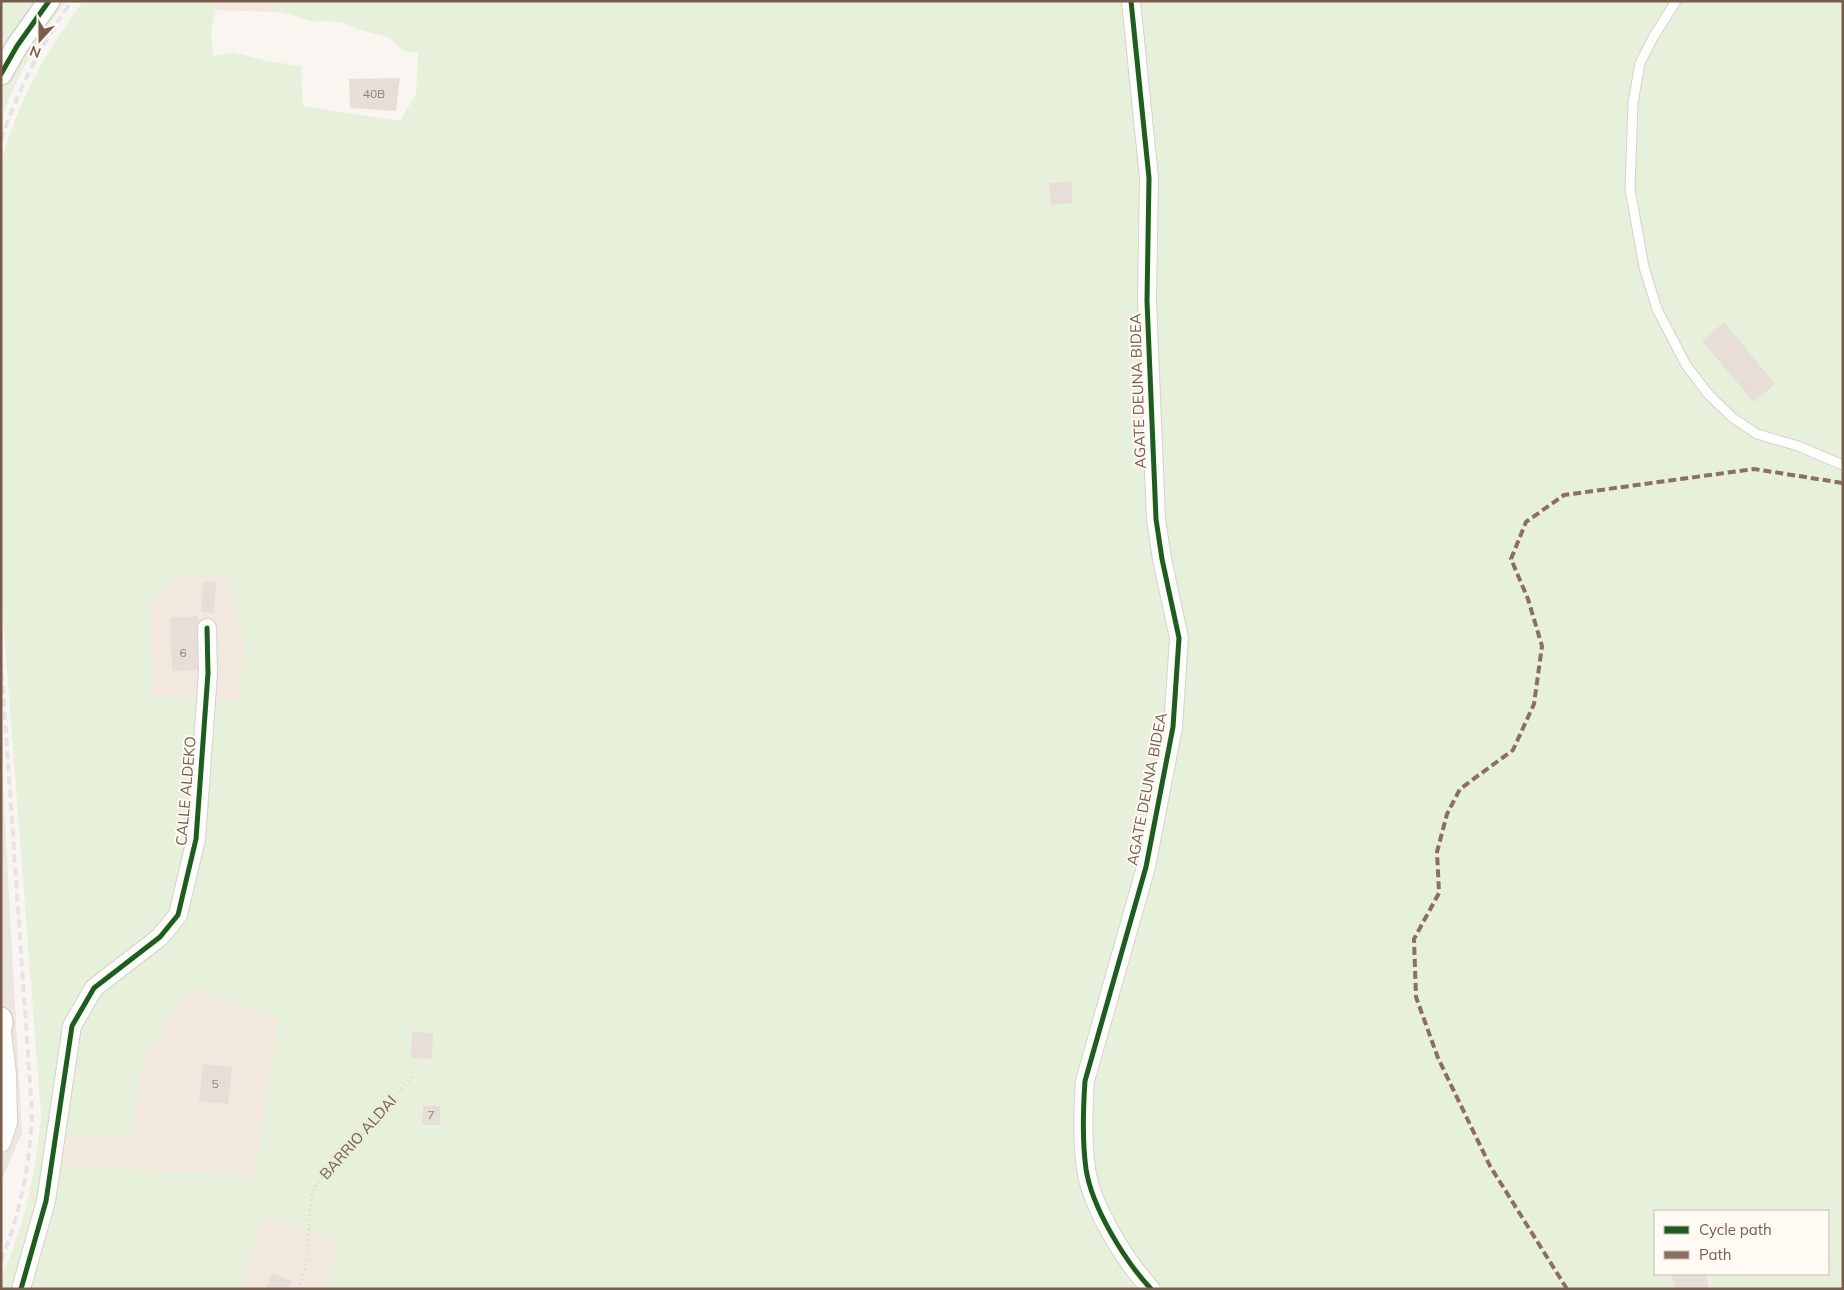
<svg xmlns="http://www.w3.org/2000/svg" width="1844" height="1290" font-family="Mulish,sans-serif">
  <rect width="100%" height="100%" fill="#f9f5f0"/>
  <g fill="#f2e8de">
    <polygon points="211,1 262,1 281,12 216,10"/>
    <polygon points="180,574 229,577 244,641 240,700 153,696 152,602"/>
    <polygon points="190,986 279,1020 254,1176 61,1166 63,1133 132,1136 143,1063"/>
    <polygon points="263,1218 340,1242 326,1289 240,1289"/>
  </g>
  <polygon fill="#ede5e0" points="1,749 22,1133 1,1181"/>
  <g fill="#e7f0db" fill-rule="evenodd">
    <polygon points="1,1 41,1 1,56"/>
    <path d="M58 1H66C39 36 16 78 1 120V91L7 78Z"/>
    <path d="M83 1H211L216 10 211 30 213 56 232 52 267 61 301 66 303 106 400 121 416 94 418 53 403 51 389 37 364 31 340 22 310 21 281 12 262 1H1843V1289H326L340 1242 263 1218 240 1289H1V1279C25 1222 36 1177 41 1115L1 592V164C17 103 46 51 83 1ZM180 574 229 577 244 641 240 700 153 696 152 602ZM190 986 279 1020 254 1176 61 1166 63 1134 132 1137 143 1063ZM1655 1211H1828V1274H1655Z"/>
  </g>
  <g fill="#e6ded7">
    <polygon points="400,78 396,111 350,108 349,79"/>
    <polygon points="1071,181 1073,203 1051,205 1049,183"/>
    <polygon points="1724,322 1775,384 1754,402 1702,341"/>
    <polygon points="203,581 216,582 214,613 201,612"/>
    <polygon points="198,616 200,670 172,671 170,618"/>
    <polygon points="412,1032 433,1033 432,1059 411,1058"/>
    <polygon points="203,1064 232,1067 228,1104 199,1101"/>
    <polygon points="423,1106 440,1106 440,1125 422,1125"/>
    <polygon points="272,1273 292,1281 288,1289 266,1289"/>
    <polygon points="1671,1274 1706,1274 1709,1289 1675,1289"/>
  </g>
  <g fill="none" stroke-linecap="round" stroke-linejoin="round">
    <g stroke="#d7d1cb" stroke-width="11">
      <polyline id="service" points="1676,1 1654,36 1640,63 1633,103 1630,189 1644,267 1657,309 1686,365 1709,395 1733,418 1757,434 1798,446 1843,465"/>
    </g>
    <g stroke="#d7d1cb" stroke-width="20">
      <g id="minor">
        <path d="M1131 1 1149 178 1147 301 1156 519 1162 559 1179 638 1173 727 1146 867 1085 1081C1083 1110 1082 1140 1086 1169 1092 1208 1125 1261 1151 1289"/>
        <polyline points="1,1024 7,1074 8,1123 1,1143"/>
        <polyline points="21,1289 46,1201 72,1026 94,988 160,937 178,915 196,839 208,673 207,628"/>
      </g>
    </g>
    <g stroke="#d7d1cb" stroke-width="24">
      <g id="tertiary">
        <polyline points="1,74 17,46 49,1"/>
        <polyline points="1,1018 2,1024"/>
      </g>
    </g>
    <path stroke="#dcd5d0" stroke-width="3" stroke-dasharray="1 4" stroke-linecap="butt" id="s1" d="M298 1289C314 1257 304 1218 315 1186L412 1077"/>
    <use href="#service" stroke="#fefefd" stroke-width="9"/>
    <use href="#minor" stroke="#fefefd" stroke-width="18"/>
    <use href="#tertiary" stroke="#fefefd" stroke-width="21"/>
    <g stroke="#e6e3e7" stroke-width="4" stroke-dasharray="8 5" stroke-linecap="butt">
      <path d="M1 140C18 90 41 44 72 1"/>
      <path d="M1 660 32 1113C30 1164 21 1212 1 1260"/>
    </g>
    <polyline stroke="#8d6e63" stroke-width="4" stroke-dasharray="8 4" stroke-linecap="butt" points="1567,1289 1490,1166 1438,1058 1416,997 1414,939 1439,893 1437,852 1447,814 1460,789 1513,750 1534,704 1542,646 1528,599 1511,559 1526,522 1564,495 1754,469 1843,483"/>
    <g stroke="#fffaf3" stroke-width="8">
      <g id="cycleway">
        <path d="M1131 1 1149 178 1147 301 1156 519 1162 559 1179 638 1173 727 1146 867 1085 1081C1083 1110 1082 1140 1086 1169 1092 1208 1125 1261 1151 1289"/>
        <polyline points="1,74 17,46 49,1"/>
        <polyline points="21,1289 46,1201 72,1026 94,988 160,937 178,915 196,839 208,673 207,628"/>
      </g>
    </g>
    <use href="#cycleway" stroke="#1b5e20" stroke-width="5"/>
  </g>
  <g text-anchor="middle" stroke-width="4" stroke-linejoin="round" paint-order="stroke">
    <g font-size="12" fill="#977e72">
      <text x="374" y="98">40B</text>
      <text x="183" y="657">6</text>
      <text x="215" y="1088">5</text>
      <text x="431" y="1119">7</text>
    </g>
    <g font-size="15" fill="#7a5c4d" stroke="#fffaf3">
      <text transform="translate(1138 391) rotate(-92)" y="5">AGATE DEUNA BIDEA</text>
      <text transform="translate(1147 789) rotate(-79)" y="5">AGATE DEUNA BIDEA</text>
      <text transform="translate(186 791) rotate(-85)" y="5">CALLE ALDEKO</text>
      <text dy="5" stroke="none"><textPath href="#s1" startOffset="170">BARRIO ALDAI</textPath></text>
    </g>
  </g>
  <rect width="1844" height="1290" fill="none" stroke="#7a5c4d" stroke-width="5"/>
  <rect x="1654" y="1210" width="175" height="65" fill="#fffaf3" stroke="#cabbb1"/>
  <rect x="1664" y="1226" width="25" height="8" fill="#1b5e20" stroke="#cabbb1"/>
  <text x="1699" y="1235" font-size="15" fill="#7a5c4d">Cycle path</text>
  <rect x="1664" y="1251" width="25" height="8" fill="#8d6e63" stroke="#cabbb1"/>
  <text x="1699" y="1260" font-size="15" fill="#7a5c4d">Path</text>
  <g transform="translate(40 40) rotate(201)" stroke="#fffaf3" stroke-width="4" paint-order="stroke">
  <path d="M0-4L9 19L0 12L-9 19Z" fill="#7a5c4d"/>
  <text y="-8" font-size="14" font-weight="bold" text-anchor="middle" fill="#7a5c4d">N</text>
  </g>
</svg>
